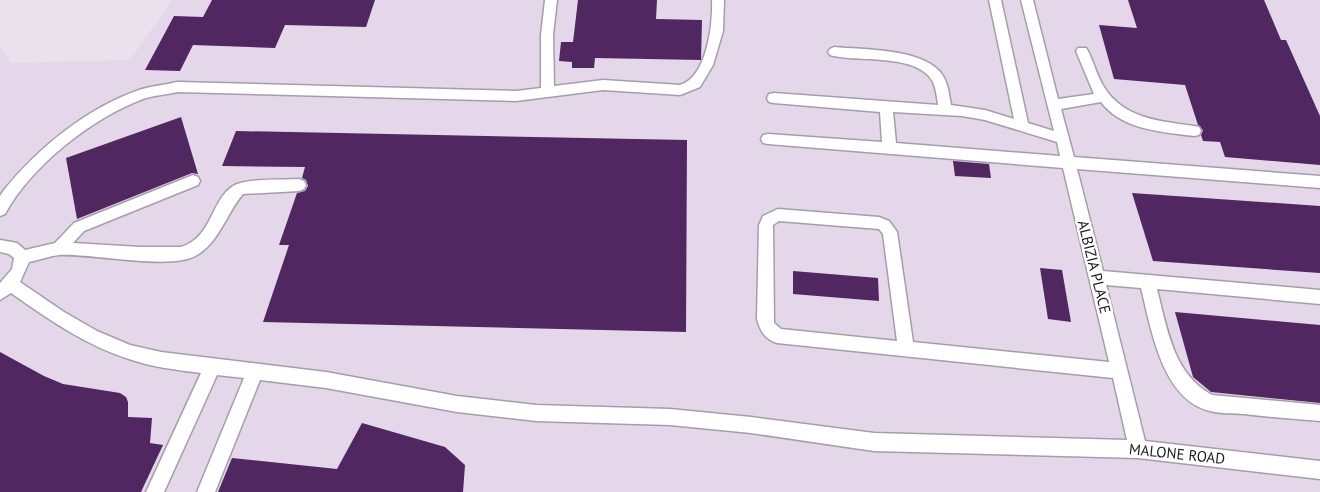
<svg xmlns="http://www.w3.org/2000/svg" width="1320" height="492" font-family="'PT Sans',sans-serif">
  <rect width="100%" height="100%" fill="#e9e2ed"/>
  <polygon fill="#e3d7e9" points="172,0 1320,0 1320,492 0,492 0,45 11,63 130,60"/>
  <g fill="#502760">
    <polygon points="212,0 375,0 366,27 285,25 275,48 193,45 180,71 145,70 174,16 203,17"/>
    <polygon points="578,0 657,0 656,19 702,20 701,60 595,58 594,68 572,68 572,62 559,61 561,42 573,42"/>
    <polygon points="1128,0 1264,0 1281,40 1286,40 1320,116 1320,165 1225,157 1220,142 1203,141 1201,135 1203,130 1198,125 1185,85 1114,79 1099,25 1137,28"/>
    <polygon points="181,117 198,174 192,173 77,219 66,158"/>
    <polygon points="236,131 687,140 686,332 263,322 289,245 279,245 297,193 305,191 308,186 306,180 302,178 305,167 222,166"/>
    <polygon points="953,161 989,164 991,178 955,176"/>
    <polygon points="1132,193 1320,206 1320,273 1153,261"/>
    <polygon points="1040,268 1062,270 1071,322 1048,319"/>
    <polygon points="793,271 878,278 879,301 793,294"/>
    <polygon points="1175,312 1320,325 1320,403 1211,392 1193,377"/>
    <polygon points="0,352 44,376 63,384 120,393 126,397 128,402 128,417 152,418 150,443 163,445 141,492 0,492"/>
    <polygon points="362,423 445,447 465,465 463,492 218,492 232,458 337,469"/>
  </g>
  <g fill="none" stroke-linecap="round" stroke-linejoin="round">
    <g stroke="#a59ea8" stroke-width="3">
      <g id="lane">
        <path d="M545 0H557L553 35 554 86 603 80 680 85C707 77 713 24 712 0H724L723 31 713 65 700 87 680 95 603 90 516 101 177 92C166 95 154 95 143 99 92 118 31 166 5 214L0 216V196L4 190C39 147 87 108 139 90 151 86 165 85 177 82L516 91 541 88V35Z"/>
        <path d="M989 0H1001L1028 123 1054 131 1021 0H1033L1058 99 1094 94 1076 51 1078 48H1086L1088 51C1094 63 1097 76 1104 87 1124 119 1160 121 1194 126L1199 127 1201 131 1199 135 1194 136C1162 132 1122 130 1101 102L1061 109 1074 157 1320 176V188L1077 169 1103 271 1320 290V304L1157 289C1167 328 1173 374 1212 395L1320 405V421C1295 419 1269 417 1244 414 1233 413 1221 414 1210 411 1162 400 1151 328 1141 288L1106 285 1145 441 1320 461V479L1138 458 874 451 751 433 670 425 536 421 457 412 326 388 260 380 215 492H197L244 378 217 375 164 492H146L201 373C177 370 152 367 129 359 85 345 48 319 11 293L0 300V283L12 269 14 258 9 254 0 252V240L17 243 25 250 55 243 74 223 193 175 198 177 200 181 198 185 84 231 73 243 140 247H181C212 238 211 200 233 186 245 178 283 180 299 179L304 181 306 185 304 189 299 191 243 194C226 214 220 241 197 255 172 271 91 253 59 255 49 256 39 260 29 262L20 282 64 312 97 331 130 345 161 352 326 372 457 396 536 405 670 409 751 417 874 433 1127 440 1113 378 777 343C765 339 760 331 757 319L759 225 763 216 778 209 879 217 889 221 897 232 913 342 1109 362 1063 168 768 144 763 143 761 139 763 135 768 134 882 142 880 112 774 103 769 102 767 98 769 94 774 93 938 105C937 97 936 89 933 82 917 52 856 63 830 55L828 52 830 49 834 47C863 50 921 48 941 73 948 82 949 94 951 105L985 110 1014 119ZM893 112 962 116 985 120 1057 142 1060 156 896 143ZM779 221 879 229 883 234 897 341 781 329 774 323 773 225Z"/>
      </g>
    </g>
    <use href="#lane" fill="#fff" fill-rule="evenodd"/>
  </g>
  <g text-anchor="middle" stroke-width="5" stroke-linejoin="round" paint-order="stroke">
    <g font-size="15" fill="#1e1b1f" stroke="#fff">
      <text transform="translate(1094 267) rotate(76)" y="5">ALBIZIA PLACE</text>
      <text transform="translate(1177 454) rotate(6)" y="5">MALONE ROAD</text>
    </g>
  </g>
</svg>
